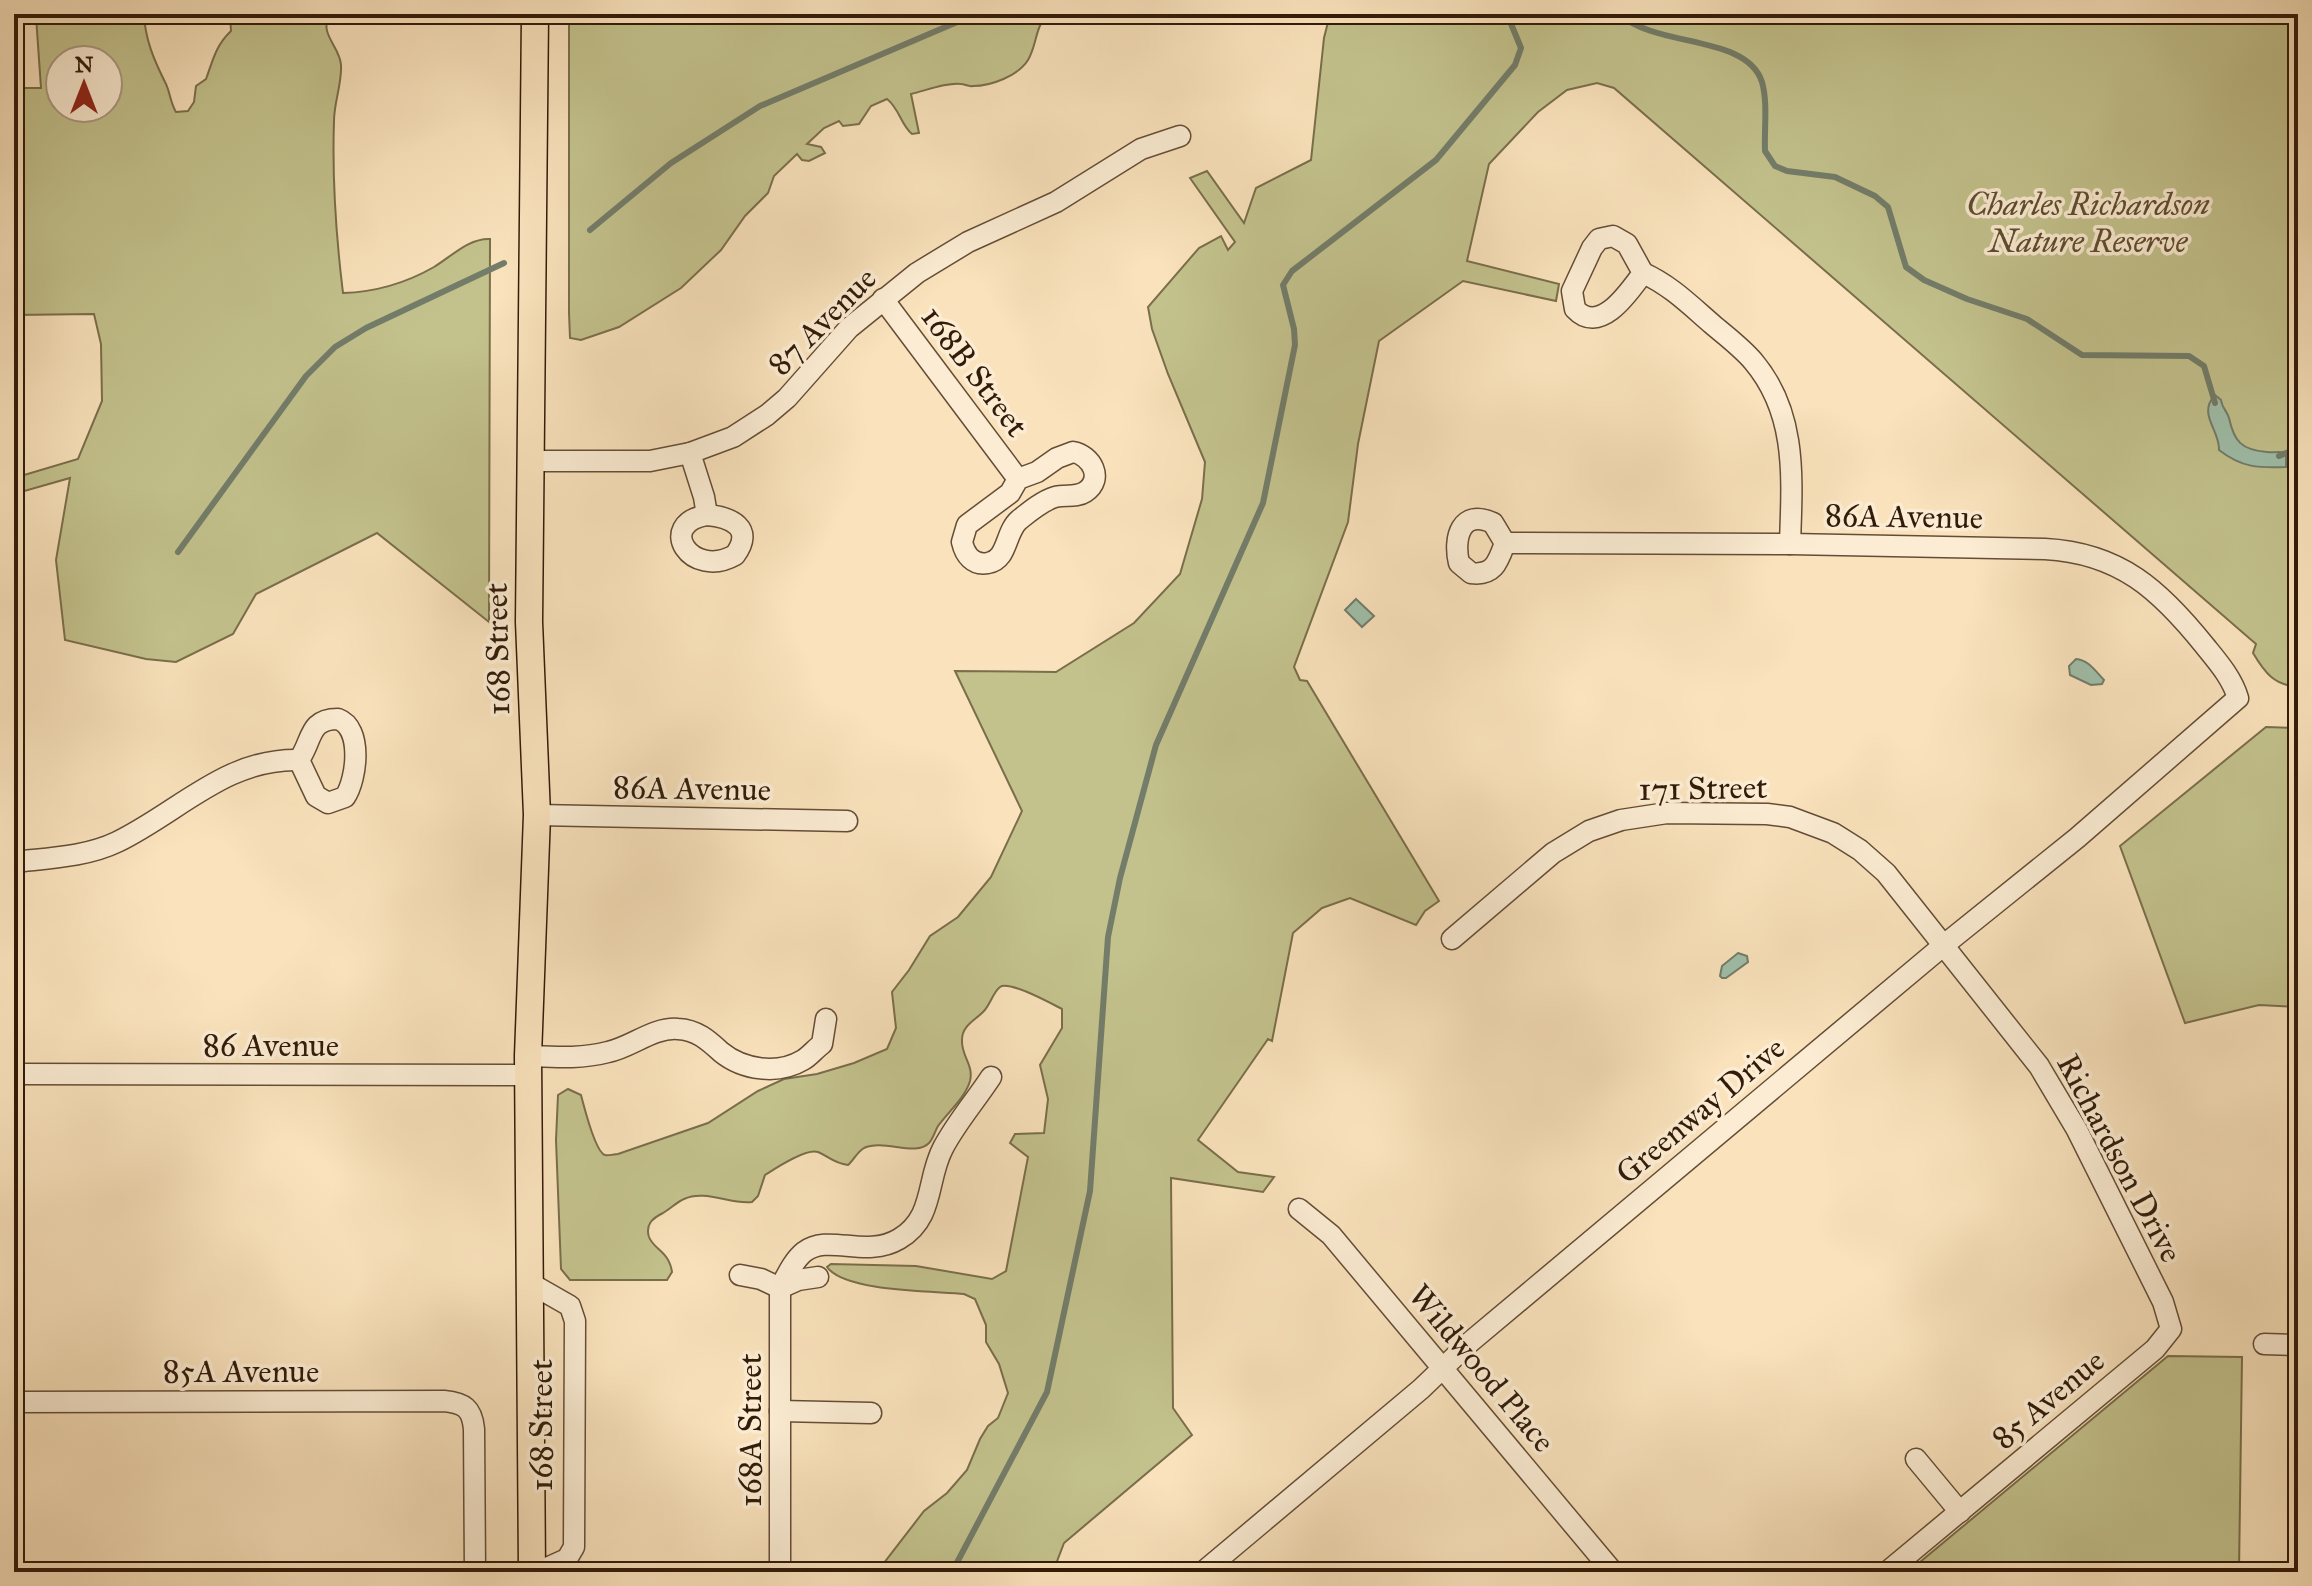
<svg xmlns="http://www.w3.org/2000/svg" width="2312" height="1586" font-family="'IM FELL Great Primer',serif">
  <rect width="100%" height="100%" fill="#f9e2bc"/>
  <filter id="stains"><feTurbulence type="fractalNoise" baseFrequency=".0025" numOctaves="4"/><feColorMatrix values="0 0 0 0 .2 0 0 0 0 .09 0 0 0 0 .02 0 0 0 .5 -.17"/></filter>
  <radialGradient id="worn" r=".72"><stop offset=".6" stop-color="#630" stop-opacity="0"/><stop offset="1" stop-color="#630" stop-opacity=".3"/></radialGradient>
  <g fill="#c3c28d" stroke="#7a6e4b" stroke-width="2" fill-rule="evenodd">
    <path d="M95 14H144C145 39 154 60 165 82 170 91 170 102 176 112L188 111 194 102 196 86 206 79C213 60 216 45 231 31L230 14H330C318 34 340 46 341 65 342 84 334 102 334 121 332 179 336 236 343 293 376 292 406 283 434 267 452 256 469 238 490 239L489 622 377 533 256 594 233 634 176 662 146 659 65 640 56 560 70 478 14 494V478L78 459 102 401 101 344 94 314 14 315V88H41L36 16 91 17 93 21ZM60 60H108V108H60Z"/>
    <path d="M569 14H1048C1035 26 1037 45 1028 60 1018 76 991 86 973 86 968 87 965 84 961 84 946 82 925 91 911 94L919 133 912 134C901 125 899 108 887 99L871 106 859 124 843 126 839 121 824 128 807 144 821 147 825 153 809 161 802 160 797 154 774 176 768 193 745 216 721 250 681 288 619 327 581 340 570 338 569 313Z"/>
    <path d="M1330 14H2298V687C2274 685 2265 673 2253 653L2256 644 1614 88 1597 83 1567 90 1538 112 1489 164 1467 261 1559 284 1556 301 1463 281 1379 341 1358 444 1348 522 1294 667 1300 680 1307 681 1439 901 1425 911 1416 925 1350 898 1322 908 1293 933 1272 1041 1268 1039 1198 1140 1238 1172 1274 1177 1263 1192 1171 1178 1173 1408 1192 1435 1064 1543 1056 1564 1060 1572H877L924 1511 947 1493 967 1470 980 1439 988 1426 998 1418 1008 1393 999 1364 986 1342V1325L975 1299 964 1294C933 1291 845 1292 827 1267L831 1264 916 1266 992 1279 1006 1271 1028 1157 1010 1143 1015 1134 1044 1133 1048 1099 1040 1065 1062 1028V1009C1052 1004 1009 980 1000 987 993 992 990 1006 983 1012 974 1021 962 1026 962 1040 961 1056 974 1065 970 1081 965 1098 948 1112 938 1126 935 1131 933 1139 929 1143 916 1157 884 1139 864 1148 857 1152 854 1160 848 1165 833 1163 830 1157 818 1152 806 1148 776 1168 765 1175L758 1196 752 1202C731 1205 705 1189 684 1199 677 1202 670 1209 663 1213 653 1218 645 1224 649 1237 654 1250 669 1251 672 1272L667 1280H570L561 1269 556 1140 558 1095 568 1089 581 1095C584 1106 595 1152 605 1155 606 1156 616 1154 618 1154L708 1123 758 1091 784 1079 817 1074 854 1063 887 1049 896 1028 892 992 909 970 930 936 958 917 991 877 1022 811 955 671 1056 672 1134 623 1180 574 1202 499 1205 462 1168 374 1152 329 1148 307 1199 248 1221 236 1228 250 1235 242 1190 178 1207 171 1244 223 1256 188 1311 160 1324 38Z"/>
    <polygon points="2266,727 2298,728 2298,1007 2259,1005 2185,1023 2120,846"/>
    <polygon points="2168,1356 2242,1357 2239,1572 1908,1572"/>
  </g>
  <g fill="#9fbfaa" stroke="#737d6a" stroke-width="2">
    <path d="M2215 395 2221 400C2222 408 2227 411 2229 418 2234 441 2241 450 2267 452 2275 453 2278 451 2286 453V467C2259 468 2242 468 2219 450 2220 430 2197 414 2215 395Z"/>
    <polygon points="1356,599 1374,616 1362,627 1345,610"/>
    <path d="M2076 659C2089 660 2096 672 2104 680L2102 684 2091 685 2070 675 2069 666Z"/>
    <polygon points="1738,953 1747,956 1748,962 1726,978 1722,978 1720,976 1722,966"/>
  </g>
  <g fill="none" stroke-linecap="round" stroke-linejoin="round">
    <g stroke="#737d6a" stroke-width="6">
      <path d="M1620 14C1655 48 1747 34 1762 82 1768 103 1764 129 1765 151L1775 166 1787 171 1835 177 1875 196 1888 207 1906 267 1924 280 1967 299 2027 319 2082 355 2189 356 2204 366 2215 403"/>
      <polyline points="590,230 671,163 760,106 976,14"/>
      <polyline points="2279,456 2298,448"/>
      <polyline points="178,552 306,376 335,347 366,328 504,263"/>
      <polyline points="952,1572 1047,1392 1090,1191 1108,937 1120,878 1156,745 1263,503 1295,345 1294,329 1283,285 1292,271 1436,160 1515,65 1521,48 1507,14"/>
    </g>
    <g stroke="#644d36" stroke-width="23">
      <g id="minor">
        <path d="M1613 236 1627 244 1643 273C1629 292 1600 336 1575 309L1572 291 1592 248 1599 239Z"/>
        <path d="M1643 273C1670 285 1690 305 1712 324 1726 336 1741 347 1753 361 1798 414 1792 479 1790 544"/>
        <polyline points="883,299 1018,479"/>
        <path d="M1073 452C1091 455 1105 479 1085 492 1076 498 1065 494 1055 497 1042 501 1029 512 1019 520 1005 532 1008 560 988 563 973 566 965 555 962 542L967 525 1010 493 1018 479 1037 472 1057 458Z"/>
        <polyline points="690,453 704,497 707,515"/>
        <polyline points="530,461 650,461 690,453 733,437 767,415 787,398 849,328 917,273 968,242 1056,202 1141,149 1180,136"/>
        <path d="M707 515C731 517 755 528 735 555 691 580 655 524 707 515Z"/>
        <path d="M338 719C363 728 357 779 345 797L328 803 316 796 299 760C313 740 308 719 338 719Z"/>
        <polyline points="537,815 847,821"/>
        <path d="M14 862C48 858 86 857 117 842 179 812 226 758 299 760"/>
        <polyline points="1452,939 1553,853 1589,831 1621,820 1667,813 1767,814 1790,817 1833,833 1860,850 1886,873 2039,1066 2077,1130 2163,1302 2171,1329 2155,1349 1887,1572"/>
        <path d="M528 1056C554 1057 582 1059 608 1052 632 1047 653 1027 678 1029 697 1030 708 1040 721 1052 743 1070 778 1075 803 1060 810 1056 815 1049 822 1044L826 1019"/>
        <polyline points="14,1074 528,1075"/>
        <polyline points="1299,1209 1331,1235 1613,1572"/>
        <polyline points="740,1275 761,1279 780,1288"/>
        <polyline points="528,1282 570,1306 575,1321 574,1547 567,1559 538,1572"/>
        <polyline points="780,1288 798,1280 818,1277"/>
        <polyline points="2264,1344 2298,1345"/>
        <path d="M14 1402 444 1401C464 1403 472 1408 474 1429L475 1572"/>
        <polyline points="780,1411 871,1413"/>
        <polyline points="1916,1459 1960,1512"/>
        <path d="M780 1572V1288C787 1275 793 1261 804 1252 829 1233 865 1259 899 1239 935 1218 926 1180 943 1148 956 1123 976 1100 991 1077"/>
        <path d="M1203 1572 1421 1389 1469 1343 1944 945 2077 838 2238 698C2232 678 2218 662 2205 646 2160 590 2120 553 2045 549L1790 544 1505 543 1493 523C1461 508 1453 538 1459 563L1471 573C1494 576 1498 562 1505 543"/>
      </g>
    </g>
    <g stroke="#321b09" stroke-width="29">
      <polyline id="major" points="532,1572 528,1056 537,815 529,622 535,14"/>
    </g>
    <use href="#minor" stroke="#fbecd3" stroke-width="20"/>
    <use href="#major" stroke="#f9e2bc" stroke-width="26"/>
  </g>
  <g text-anchor="middle" stroke-width="7" stroke-linejoin="round" paint-order="stroke">
    <g font-size="32" font-style="italic" fill="#5e4d31" stroke="#fbecd3">
      <text x="2088" y="215">Charles Richardson<tspan x="2088" dy="37">Nature Reserve</tspan></text>
    </g>
    <g font-size="32" fill="#321b09" stroke="#fbecd3">
      <text transform="translate(822 321) rotate(-45)" y="11">87 Avenue</text>
      <text transform="translate(975 371) rotate(53)" y="11">168B Street</text>
      <text transform="translate(1904 516) rotate(1)" y="11">86A Avenue</text>
      <text transform="translate(497 649) rotate(-91)" y="11">168 Street</text>
      <text transform="translate(692 788) rotate(1)" y="11">86A Avenue</text>
      <text transform="translate(1703 788) rotate(-1)" y="11">171 Street</text>
      <text x="271" y="1056">86 Avenue</text>
      <text transform="translate(1700 1110) rotate(-40)" y="11">Greenway Drive</text>
      <text transform="translate(2120 1158) rotate(62)" y="11">Richardson Drive</text>
      <text transform="translate(1482 1368) rotate(50)" y="11">Wildwood Place</text>
      <text x="241" y="1382">85A Avenue</text>
      <text transform="translate(2048 1399) rotate(-40)" y="11">85 Avenue</text>
      <text transform="translate(541 1425) rotate(-90)" y="11">168 Street</text>
      <text transform="translate(750 1430) rotate(-90)" y="11">168A Street</text>
    </g>
  </g>
  <rect width="2312" height="1586" fill="none" stroke="#f9e2bc" stroke-width="48"/>
  <rect x="16" y="16" width="2280" height="1554" fill="none" stroke="#321b09" stroke-width="4"/>
  <rect x="24" y="24" width="2264" height="1538" fill="none" stroke="#321b09" stroke-width="2"/>
  <g transform="translate(84 84)"><circle r="38" fill="#fbecd3" stroke="#ab9882" stroke-width="2"/>
  <path d="M0-6L14 30L0 20L-14 30Z" fill="#8f2418"/>
  <text y="-12" font-size="22" font-weight="bold" text-anchor="middle" fill="#321b09">N</text>
  </g>
  <rect width="100%" height="100%" filter="url(#stains)"/>
  <rect width="100%" height="100%" fill="url(#worn)"/>
</svg>
